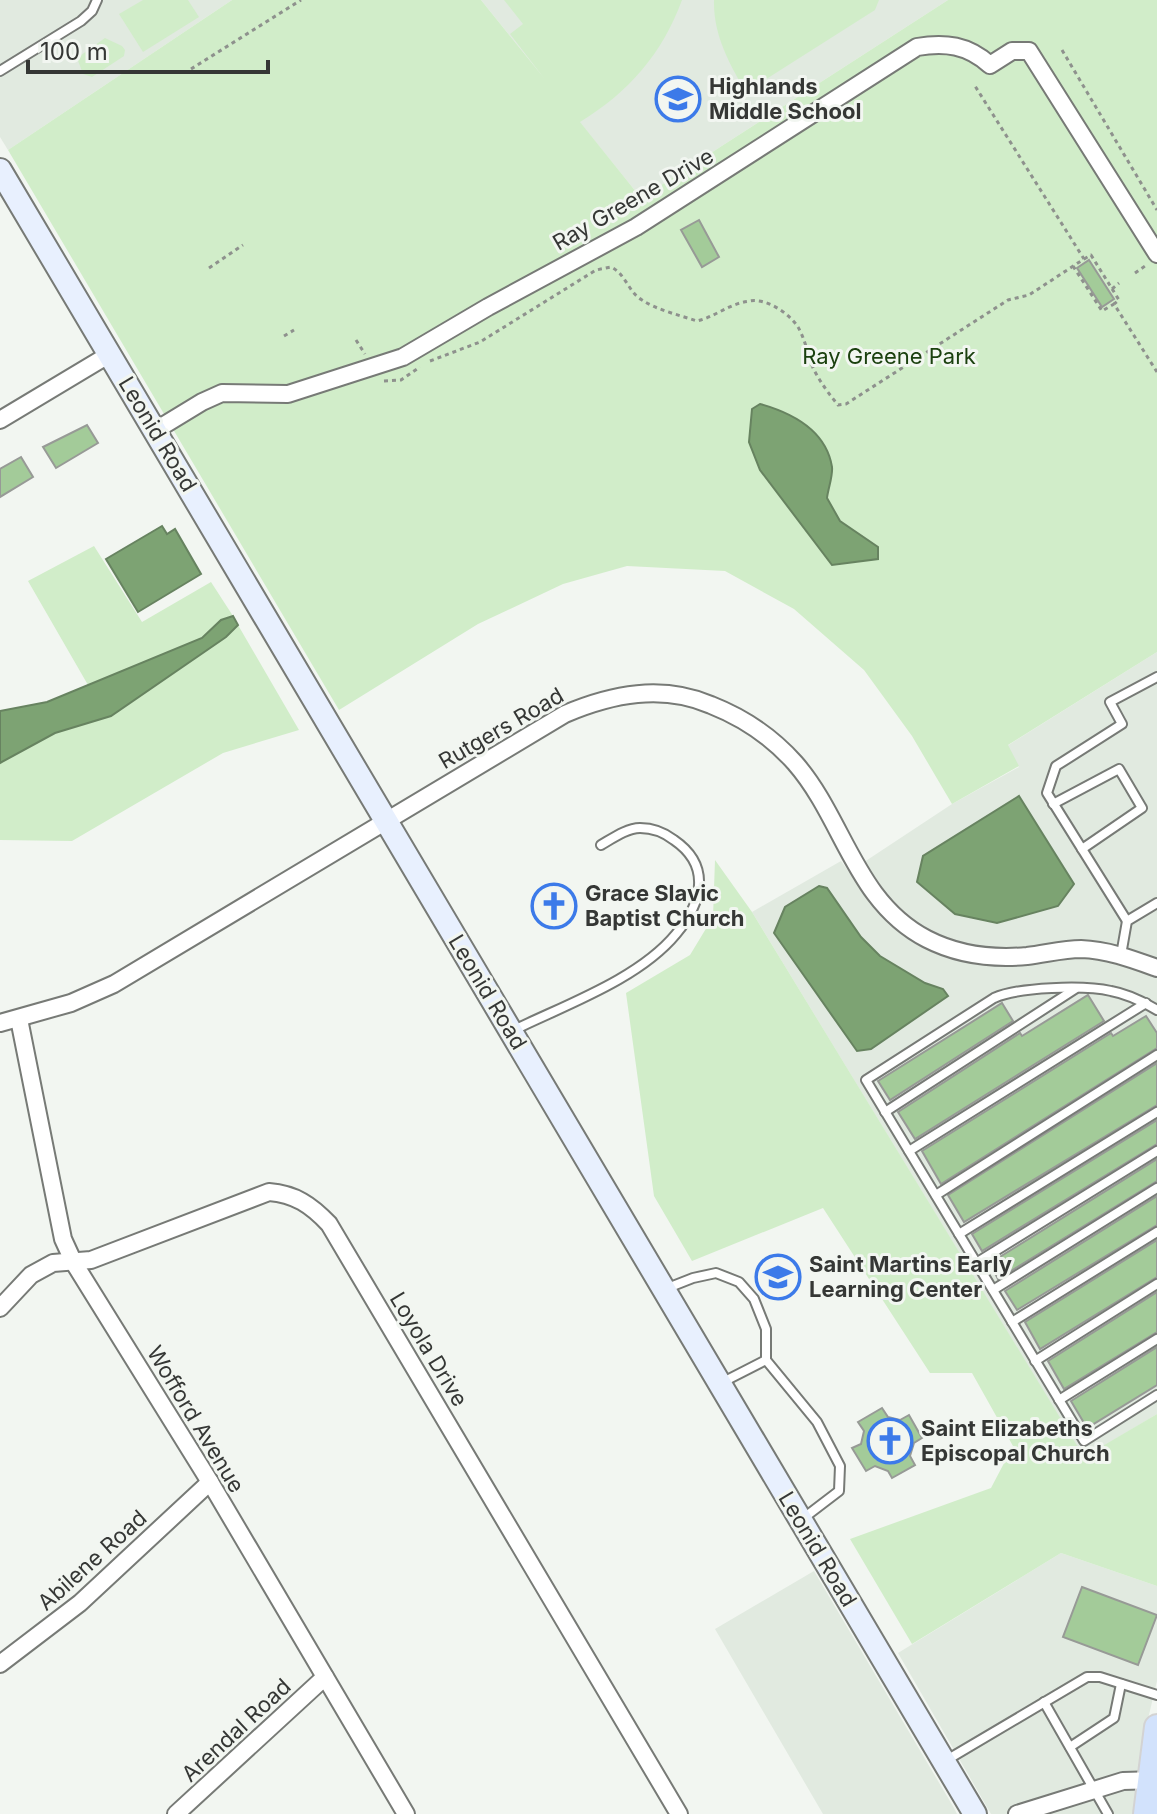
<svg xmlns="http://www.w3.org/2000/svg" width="1157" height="1814" font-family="Inter,sans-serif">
  <rect width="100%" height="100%" fill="#f2f6f1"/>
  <g fill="#e1eae0">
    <polygon points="0,0 232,0 8,150 0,137"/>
    <polygon points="481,0 948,0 641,198"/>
    <polygon points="1157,652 1157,1414 1084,1458 752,912 841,861 849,872 952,804 1019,767 1007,746"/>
    <polygon points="1061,1553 1157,1586 1157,1681 1148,1719 1136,1814 991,1814 898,1653"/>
    <polygon points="814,1571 954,1808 957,1814 823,1814 715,1629"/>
  </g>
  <g fill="#d1edc9">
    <polygon points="143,0 188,0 199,17 143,52 119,14"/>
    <path d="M232 0H481L544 78 510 34 523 24 504 0H682C662 54 629 92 580 122L641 198 948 0H1157V652L1008 745 1019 766 952 804 912 736 864 670 794 609 725 571 627 566 563 584 478 624 339 710 8 150Z"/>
    <path d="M714 0H879L875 10 746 92C729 64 713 34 714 0Z"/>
    <polygon points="105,38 122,46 125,50 124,56 92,77 83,74 77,58"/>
    <polygon points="94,546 142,622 211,582 233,616 221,620 202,638 88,685 28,581"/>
    <polygon points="238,625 299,730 223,753 72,841 0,840 0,763 55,733 111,716 226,637"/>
    <polygon points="715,860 752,912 1084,1457 1157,1414 1157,1586 1061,1553 912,1644 850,1539 991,1488 1013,1446 972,1373 930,1373 823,1208 692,1261 654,1196 626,993 690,955 713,917"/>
  </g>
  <g fill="#7da373" stroke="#678360" stroke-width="2">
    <path d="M760 404C792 413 826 430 832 467 833 476 828 489 827 498L840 521 878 547V559L832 565 760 470 749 442 752 409Z"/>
    <polygon points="162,526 167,534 175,529 201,574 138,612 106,559"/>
    <polygon points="233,616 238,625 226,637 111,716 55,733 0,763 0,711 47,702 202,638 221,620"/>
    <polygon points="1019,796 1074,884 1058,906 997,923 955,914 917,882 923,856"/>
    <polygon points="819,886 827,888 861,937 880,956 925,983 943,989 948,996 871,1049 857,1051 774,933 785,907"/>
  </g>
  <g fill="#a3cb99" stroke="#979a96" stroke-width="2">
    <polygon points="699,220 719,257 702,267 681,230"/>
    <polygon points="1089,260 1114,299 1102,307 1077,268"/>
    <polygon points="87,425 98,443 56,468 43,447"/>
    <polygon points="21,457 33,477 0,497 0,469"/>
    <polygon points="1088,995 1104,1021 915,1139 898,1112 1020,1033 1022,1036"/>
    <polygon points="1002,1003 1013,1021 890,1100 878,1081"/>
    <polygon points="1146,1016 1157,1033 1157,1048 941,1184 922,1151 1111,1033 1113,1036"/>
    <polygon points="1157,1063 1157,1105 964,1222 948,1195"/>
    <polygon points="1157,1120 1157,1144 982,1251 972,1234"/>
    <polygon points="1157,1159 1157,1181 998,1279 990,1263"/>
    <polygon points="1157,1196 1157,1225 1017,1310 1005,1291"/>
    <polygon points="1157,1240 1157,1277 1040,1349 1025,1322"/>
    <polygon points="1157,1292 1157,1332 1064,1389 1048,1361"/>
    <polygon points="1157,1347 1157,1385 1087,1428 1071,1401"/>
    <polygon points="882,1408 888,1417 900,1420 909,1415 922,1438 914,1443 910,1456 915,1465 892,1478 888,1471 875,1466 866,1471 852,1448 861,1444 864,1431 858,1422"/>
    <polygon points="1082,1587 1157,1615 1138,1665 1063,1637"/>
  </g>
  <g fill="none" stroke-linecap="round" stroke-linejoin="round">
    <g stroke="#777a76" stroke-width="12">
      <g id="lane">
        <polyline points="0,71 81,21 92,11 97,0"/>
        <polyline points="1053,804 1119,769 1142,808 1082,849"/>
        <polyline points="1127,921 1047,793 1056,766 1122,724 1110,702 1157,677"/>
        <polyline points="1121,955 1127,921 1157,903"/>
        <path d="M1157 1010C1142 1001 1128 994 1111 991 1084 985 1018 987 994 998L866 1080 1084 1441 1157 1395"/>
        <path d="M514 1030C565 1005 639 979 676 934 702 903 712 866 674 840 665 833 653 828 640 828 627 828 613 838 601 845"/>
        <polyline points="885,1112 1075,989"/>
        <polyline points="909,1151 1146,1003"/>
        <polyline points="936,1195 1157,1055"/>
        <polyline points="959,1234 1157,1112"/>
        <polyline points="976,1263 1157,1151"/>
        <polyline points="665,1289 693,1278 716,1273 739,1282 754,1299 766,1329 766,1360 817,1422 840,1466 839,1491 801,1520"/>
        <polyline points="993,1290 1157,1188"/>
        <polyline points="1012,1322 1157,1232"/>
        <polyline points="1035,1361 1157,1284"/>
        <polyline points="721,1383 766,1360"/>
        <polyline points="1059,1400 1157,1339"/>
        <polyline points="1044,1702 1108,1814"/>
        <polyline points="1070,1747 1114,1718 1121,1684"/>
        <polyline points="945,1761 1087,1677 1100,1677 1157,1695"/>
      </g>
    </g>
    <g stroke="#777a76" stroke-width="20">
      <g id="street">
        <polyline points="0,420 110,354"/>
        <path d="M156 430 202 402 222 393 288 394 403 357 488 307 636 227 917 47C945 42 968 45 990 65L1012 51H1029L1157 254"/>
        <polyline points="19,1019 63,1239 74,1263 210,1482 406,1814"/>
        <path d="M0 1023 71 1003 114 984 565 714C612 694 662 684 711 705 744 718 771 736 795 763 844 819 855 902 927 939 958 955 993 959 1027 956 1045 954 1063 949 1081 949 1108 950 1132 959 1157 968"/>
        <path d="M0 1308 31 1275 53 1263 91 1260 269 1192C295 1194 311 1205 329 1224L679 1814"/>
        <polyline points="0,1664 80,1603 210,1482"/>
        <polyline points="176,1814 325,1677"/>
        <polyline points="1017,1814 1123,1781 1157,1780"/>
      </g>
    </g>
    <g stroke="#777a76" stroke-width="26">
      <polyline id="secondary" points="0,170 975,1814"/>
    </g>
    <g stroke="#d3d3d3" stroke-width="28">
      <polyline id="primary" points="1146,1814 1157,1727"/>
    </g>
    <g stroke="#8e918d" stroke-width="3" stroke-dasharray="4 4" stroke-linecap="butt">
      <polyline points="1062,50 1157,210"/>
      <polyline points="191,69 301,0"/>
      <polyline points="1084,259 1091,255 1119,300 1114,304"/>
      <polyline points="1073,266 1102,311 1114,304 1157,372"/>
      <polyline points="209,268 243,245"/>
      <polyline points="1135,273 1145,266"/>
      <polyline points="1112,289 1119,283"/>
      <polyline points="284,336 294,330"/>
      <polyline points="356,340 365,354"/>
      <path d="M430 361 480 342 596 270 611 267C626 274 628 292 642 300 657 310 679 315 697 321 715 317 730 303 750 301 766 298 789 313 798 327 805 339 808 355 813 368 820 382 829 394 838 405L846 404 1008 300 1029 295 1084 259 975 86"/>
      <polyline points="384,381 401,380 420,367"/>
    </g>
    <use href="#lane" stroke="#fff" stroke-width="8"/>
    <use href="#street" stroke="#fff" stroke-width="16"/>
    <use href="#secondary" stroke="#e8f0fe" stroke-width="22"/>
    <use href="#primary" stroke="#d2e2fc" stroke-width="24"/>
  </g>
  <defs>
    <g id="school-ring" transform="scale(2.3)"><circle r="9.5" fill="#f2f6f1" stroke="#3c7ae9" stroke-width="1.5"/><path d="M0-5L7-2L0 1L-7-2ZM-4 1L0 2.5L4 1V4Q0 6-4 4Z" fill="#3c7ae9"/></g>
    <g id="church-ring" transform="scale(2.3)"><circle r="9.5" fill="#f2f6f1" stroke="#3c7ae9" stroke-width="1.5"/><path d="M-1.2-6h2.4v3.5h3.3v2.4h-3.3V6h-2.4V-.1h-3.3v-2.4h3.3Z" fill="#3c7ae9"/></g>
  </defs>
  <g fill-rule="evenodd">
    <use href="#school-ring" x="678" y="99"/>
    <use href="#church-ring" x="554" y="906"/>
    <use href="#school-ring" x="778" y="1277"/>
    <use href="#church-ring" x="890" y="1441"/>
  </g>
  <g text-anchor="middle" stroke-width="6" stroke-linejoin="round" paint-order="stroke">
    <g font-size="22" font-weight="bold" fill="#353735" stroke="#f2f6f1" text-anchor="start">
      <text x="709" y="94">Highlands<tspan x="709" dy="25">Middle School</tspan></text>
      <text x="585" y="901">Grace Slavic<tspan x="585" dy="25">Baptist Church</tspan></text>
      <text x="809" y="1272">Saint Martins Early<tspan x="809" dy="25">Learning Center</tspan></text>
      <text x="921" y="1436">Saint Elizabeths<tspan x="921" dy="25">Episcopal Church</tspan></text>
    </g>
    <g font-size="22" fill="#353735" stroke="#f2f6f1">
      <text transform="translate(633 199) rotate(-30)" y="8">Ray Greene Drive</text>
      <text transform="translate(158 434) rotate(59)" y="8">Leonid Road</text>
      <text transform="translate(501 728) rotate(-30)" y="8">Rutgers Road</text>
      <text transform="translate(488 992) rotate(59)" y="8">Leonid Road</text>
      <text transform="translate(429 1349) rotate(59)" y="8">Loyola Drive</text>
      <text transform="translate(196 1419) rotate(59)" y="8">Wofford Avenue</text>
      <text transform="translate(818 1549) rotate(59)" y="8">Leonid Road</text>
      <text transform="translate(92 1560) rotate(-42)" y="8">Abilene Road</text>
      <text transform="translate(236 1730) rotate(-43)" y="8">Arendal Road</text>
    </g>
    <g font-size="22" fill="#1b410f" stroke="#f2f6f1">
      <text x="889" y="364">Ray Greene Park</text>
    </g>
  </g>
  <path d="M28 60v12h240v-12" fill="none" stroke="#353735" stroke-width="4"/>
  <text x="40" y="60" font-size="24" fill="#353735" stroke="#f2f6f1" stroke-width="6" paint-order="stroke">100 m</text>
</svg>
